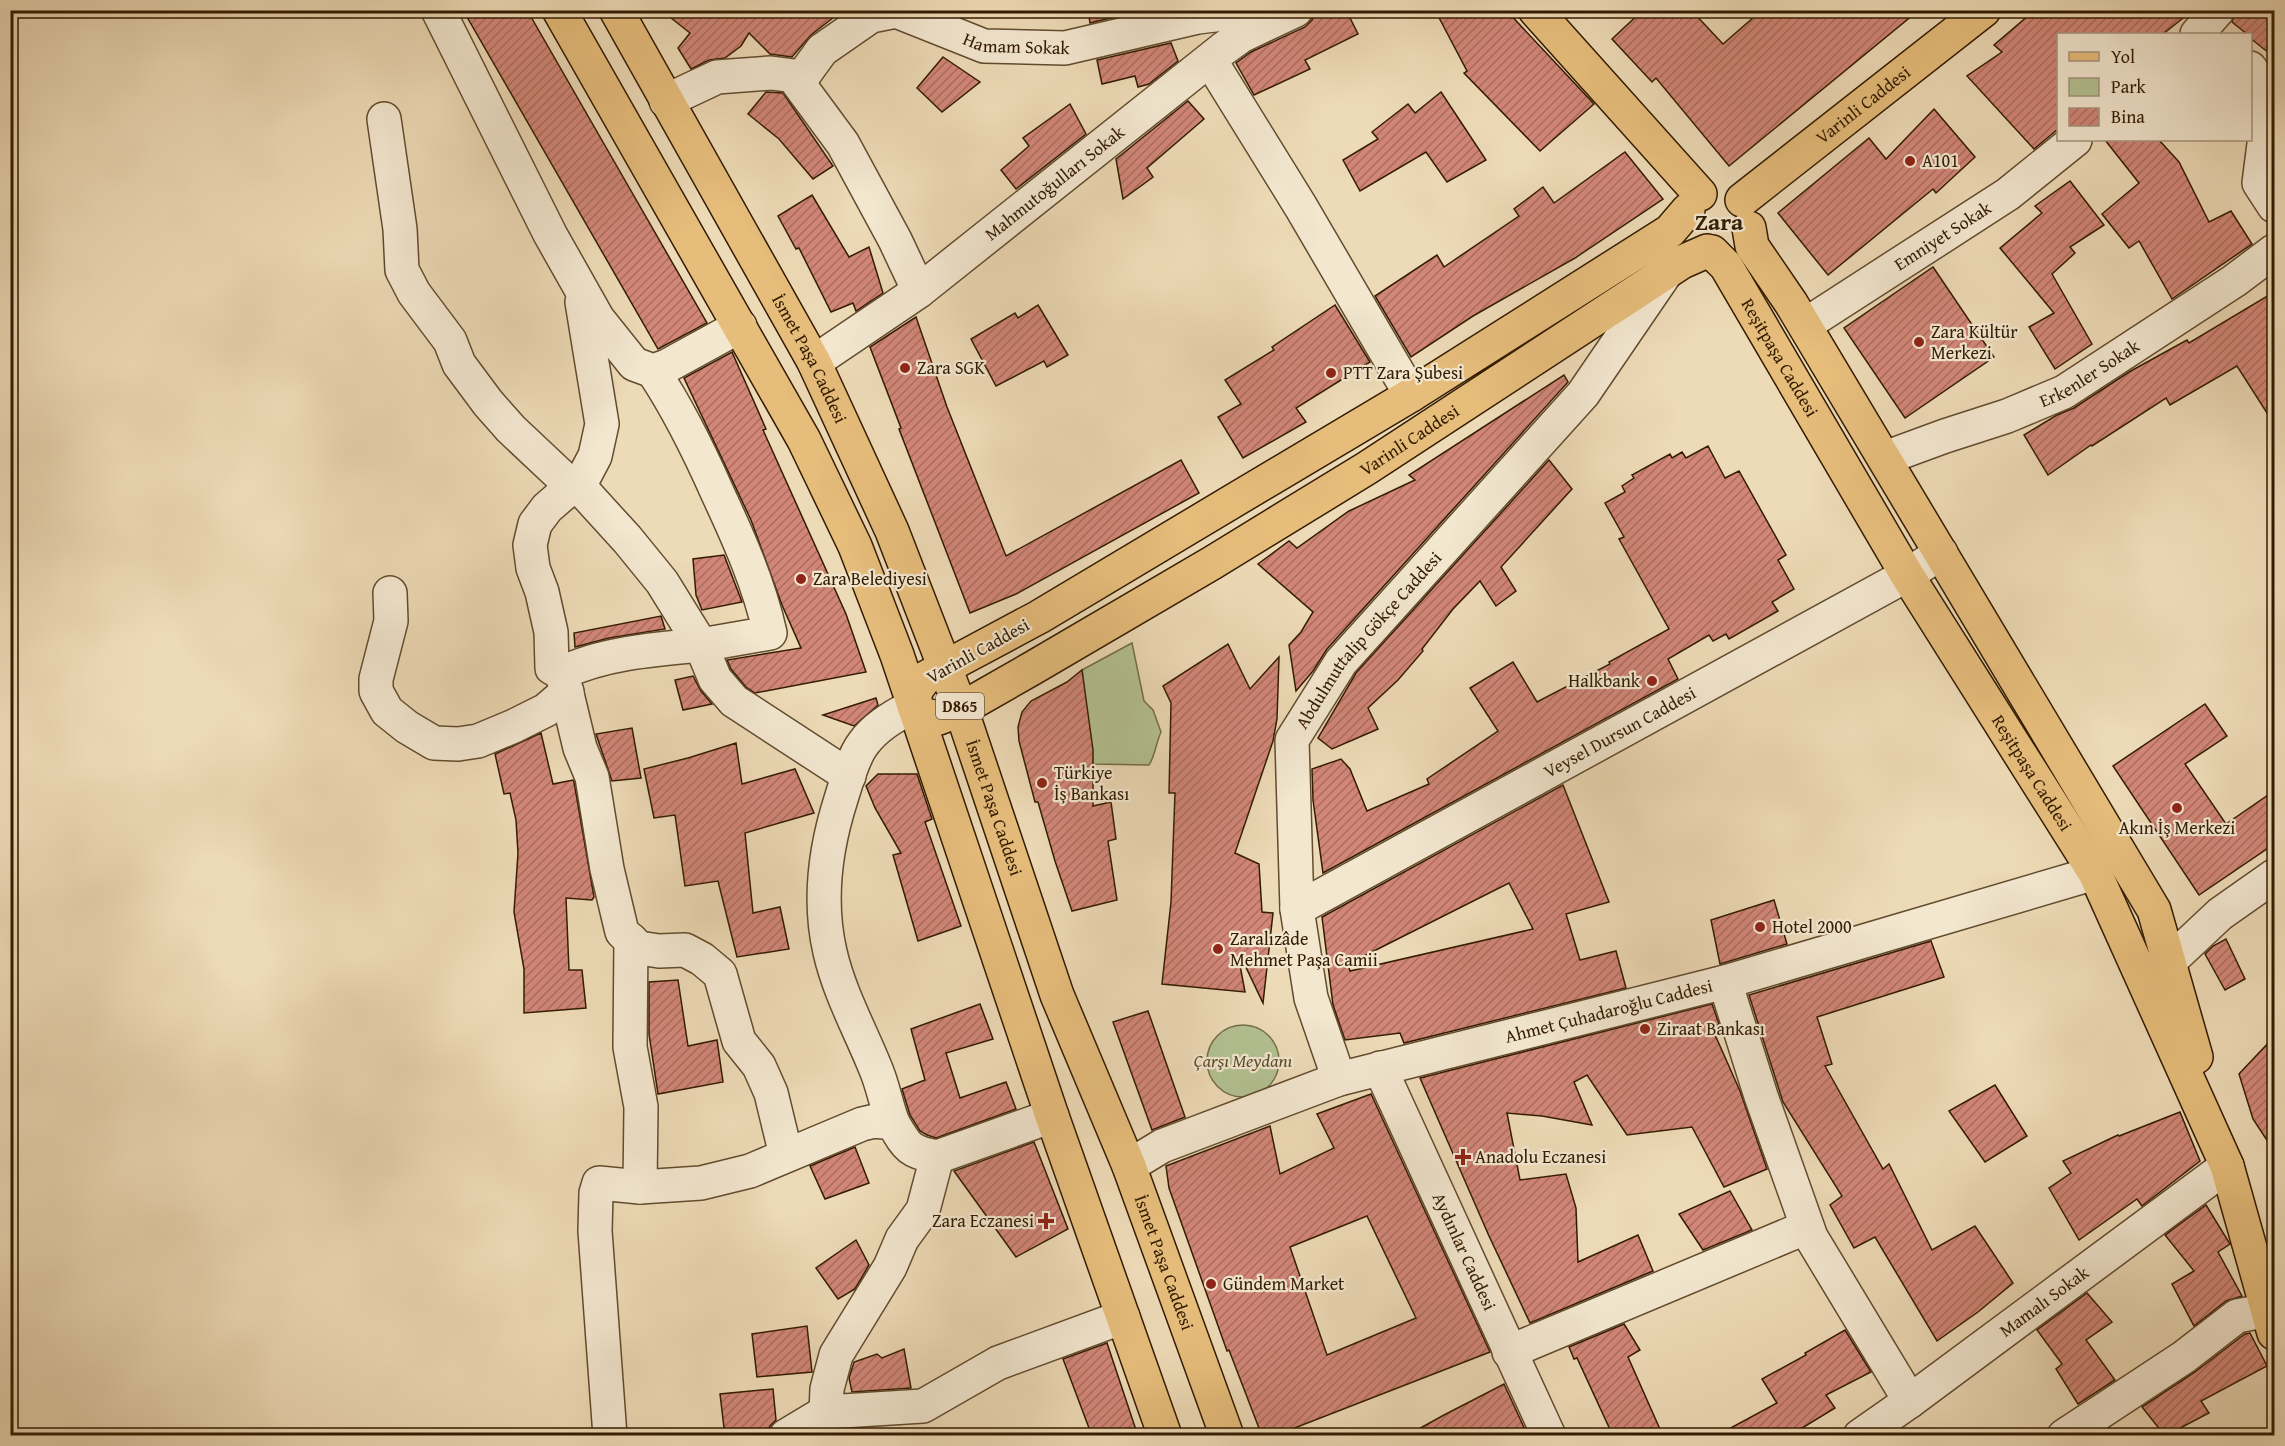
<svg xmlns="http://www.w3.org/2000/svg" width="2285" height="1446" font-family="'Gentium Book Plus',serif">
  <defs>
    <pattern id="building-hatch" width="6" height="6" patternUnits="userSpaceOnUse" patternTransform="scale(1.5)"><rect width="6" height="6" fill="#d28678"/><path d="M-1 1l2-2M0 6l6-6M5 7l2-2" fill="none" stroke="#ab6d60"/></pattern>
  </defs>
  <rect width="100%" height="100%" fill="#eddab6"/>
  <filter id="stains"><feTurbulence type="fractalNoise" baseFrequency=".00333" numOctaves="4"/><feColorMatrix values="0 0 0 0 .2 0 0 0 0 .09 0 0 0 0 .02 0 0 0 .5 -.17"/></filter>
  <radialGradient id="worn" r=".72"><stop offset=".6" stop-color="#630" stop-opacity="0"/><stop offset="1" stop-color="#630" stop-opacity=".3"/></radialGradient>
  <g fill="#b3c192" stroke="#736e49" stroke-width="1.5">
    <path d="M1132 643 1144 701 1153 710 1161 732C1156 743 1155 756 1149 765L1093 764 1082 670Z"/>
    <circle cx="1243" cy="1061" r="36"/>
  </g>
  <g fill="url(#building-hatch)" stroke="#331b00" stroke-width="1.5" fill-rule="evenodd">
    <polygon points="463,10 527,10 707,323 658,349"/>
    <polygon points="661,10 843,10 811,35 792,57 770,54 749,33 741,46 725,58 709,60 691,69 678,48 690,33"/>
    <polygon points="1088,10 1143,10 1090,23"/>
    <polygon points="1315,10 1346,10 1358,34 1305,60 1310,69 1254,95 1236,63 1251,52 1305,27 1312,20"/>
    <polygon points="1435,10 1506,10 1594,104 1540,151 1464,73 1467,71"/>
    <polygon points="1643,10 1691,10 1723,44 1762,10 1919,10 1729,166 1656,78 1652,82 1612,39"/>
    <polygon points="2035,10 2193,10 2163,34 2058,34 2058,129 2034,149 1967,76 2002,52 1994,45"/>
    <polygon points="2236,10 2274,10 2274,57 2250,38 2250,34 2247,34 2232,22"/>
    <polygon points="1171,43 1178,61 1149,84 1138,87 1135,76 1102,84 1097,60"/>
    <polygon points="943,57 980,82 942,112 917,88"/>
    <polygon points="766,92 783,93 833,166 813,179 779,139 748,114"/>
    <polygon points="1441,92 1486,160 1447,182 1426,152 1360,191 1343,160 1378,139 1372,132 1408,104 1415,113"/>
    <polygon points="1188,101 1204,119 1147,168 1153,177 1123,199 1116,159"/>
    <polygon points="1070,104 1086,134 1016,189 1001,170 1029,146 1023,138"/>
    <polygon points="1934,109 1975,157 1936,193 1933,189 1828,275 1778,213 1869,138 1886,159"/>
    <polygon points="2105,140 2159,140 2179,162 2209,222 2231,211 2252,244 2172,299 2139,241 2129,248 2102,214 2139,183"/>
    <polygon points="1625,152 1663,199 1575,258 1473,316 1411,357 1375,296 1437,255 1444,267 1519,216 1514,209 1543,187 1554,203"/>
    <polygon points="2070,181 2104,225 2070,247 2075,253 2052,274 2092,344 2055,369 2029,327 2054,313 2000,248 2042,213 2035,206"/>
    <polygon points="812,195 849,257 869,247 883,293 856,311 853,303 831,312 799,248 796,249 778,216"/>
    <polygon points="1933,267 1994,357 1905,418 1844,328"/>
    <polygon points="2274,292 2274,424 2237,366 2170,405 2166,398 2092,446 2091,445 2048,475 2024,435 2057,415 2074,408 2129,372 2187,340 2189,343"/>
    <polygon points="1038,305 1068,355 1047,367 1044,361 996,386 971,339 1015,313 1018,318"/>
    <polygon points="1335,305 1370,362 1296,408 1306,422 1243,458 1218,417 1241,404 1225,380 1274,350 1272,347"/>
    <polygon points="916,317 947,407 1006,556 1181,460 1199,493 1016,594 970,613 899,429 901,428 870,347"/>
    <polygon points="732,352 766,429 763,430 846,614 866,672 755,693 746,687 731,669 727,660 801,648 782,605 751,520 684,378"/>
    <polygon points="1564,375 1568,382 1327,649 1313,671 1296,691 1289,645 1301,632 1313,612 1258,564 1289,541 1297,548 1349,511 1415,480 1409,475"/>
    <polygon points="1708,446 1725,478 1739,471 1786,555 1778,560 1794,589 1772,602 1778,611 1729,639 1726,634 1713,641 1709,635 1668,659 1678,679 1323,873 1313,800 1312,769 1341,759 1350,769 1367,811 1429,784 1427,779 1498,731 1470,688 1513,662 1537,702 1610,664 1609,662 1669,629 1619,539 1624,537 1605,503 1625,492 1622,486 1634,478 1632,475 1670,454 1672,458 1682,452 1686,458"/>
    <polygon points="1549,460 1572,489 1501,567 1516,591 1496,606 1480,581 1453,609 1422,649 1423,651 1398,680 1368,708 1378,729 1332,749 1318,738 1356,673"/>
    <polygon points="724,555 742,602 702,610 696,595 693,559"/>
    <polygon points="661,616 665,629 609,638 575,647 574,633"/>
    <polygon points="1228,644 1250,689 1279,657 1277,719 1273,741 1235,853 1259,864 1262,912 1273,913 1263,1003 1242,959 1239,960 1245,992 1162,984 1171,902 1175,793 1169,793 1171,703 1163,686"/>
    <polygon points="1082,670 1093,750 1093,806 1111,802 1116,839 1108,841 1117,900 1072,911 1055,861 1038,802 1035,802 1019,741 1018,727 1022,712 1031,701 1067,682"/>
    <polygon points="693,676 701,691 712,704 683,710 675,680"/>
    <polygon points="876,698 878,705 854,726 823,715"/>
    <polygon points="2205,704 2227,736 2185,764 2226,824 2274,791 2274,844 2199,895 2113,766"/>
    <polygon points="632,728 641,778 612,781 596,734"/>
    <polygon points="541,733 553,784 573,780 574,782 594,897 592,900 566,898 569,970 582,970 586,1008 524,1013 524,969 514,912 518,853 516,820 510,793 504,794 495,754"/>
    <polygon points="736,743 742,784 795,769 814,813 745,833 753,913 780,907 789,949 737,957 718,881 685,886 675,815 654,818 644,769 688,758"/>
    <polygon points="878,774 917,774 932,819 925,822 961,926 918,941 893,855 901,853 875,808 866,786"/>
    <path d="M1563 785 1609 902 1566 914 1580 960 1616 951 1626 988 1404 1043 1400 1033 1345 1040 1333 1005 1322 917ZM1509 883 1533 929 1350 971 1348 964Z"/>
    <polygon points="1774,900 1787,944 1720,964 1711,920"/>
    <polygon points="2226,939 2245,979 2225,990 2205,954 2213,946"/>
    <polygon points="1931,941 1944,977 1817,1017 1832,1064 1825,1066 1883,1169 1889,1164 1932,1250 1975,1226 2013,1283 1978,1312 1937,1341 1875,1237 1854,1248 1830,1205 1842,1196 1783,1102 1749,995"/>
    <polygon points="678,980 688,1046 717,1040 723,1082 658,1094 649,1034 649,982"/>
    <polygon points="980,1004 993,1039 946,1053 960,1098 1006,1082 1016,1109 936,1138 927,1135 920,1131 910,1115 902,1089 925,1080 911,1029"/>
    <polygon points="1712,1004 1719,1024 1712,1028 1740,1091 1767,1169 1724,1187 1692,1127 1627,1135 1587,1075 1574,1082 1592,1125 1542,1116 1507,1113 1520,1180 1566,1174 1576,1208 1578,1262 1638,1235 1653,1271 1530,1323 1489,1236 1420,1078"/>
    <polygon points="1148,1011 1185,1117 1152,1130 1113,1022"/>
    <polygon points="2274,1037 2274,1151 2253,1119 2239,1074"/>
    <polygon points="1995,1085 2027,1136 1985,1162 1949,1111"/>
    <path d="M1371 1094 1490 1352 1274 1436H1262L1229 1350 1227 1351 1169 1188 1166 1166 1270 1126 1280 1174 1334 1148 1317 1114ZM1367 1216 1416 1318 1327 1355 1290 1247Z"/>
    <polygon points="2180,1112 2200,1161 2142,1206 2137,1199 2079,1240 2049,1188 2071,1173 2063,1161 2118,1135 2119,1136"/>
    <polygon points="1034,1142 1068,1229 1016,1257 954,1171"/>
    <polygon points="855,1147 869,1183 825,1199 810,1166"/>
    <polygon points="1730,1191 1752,1230 1703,1250 1679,1214"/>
    <polygon points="2206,1205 2230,1244 2218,1252 2242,1296 2226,1301 2194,1326 2172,1284 2194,1271 2165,1235"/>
    <polygon points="856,1240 869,1265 855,1289 838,1299 816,1268"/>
    <polygon points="2087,1293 2112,1322 2086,1340 2115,1380 2078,1404 2056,1369 2062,1364 2037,1330"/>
    <polygon points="1624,1324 1640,1350 1628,1357 1663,1436 1613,1436 1577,1358 1574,1359 1569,1347"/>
    <polygon points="807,1326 812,1372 757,1377 752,1334"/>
    <polygon points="1845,1330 1871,1372 1826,1395 1835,1408 1789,1436 1716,1436 1777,1403 1762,1379 1806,1355 1805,1353"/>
    <polygon points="2250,1333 2267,1366 2201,1401 2209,1413 2165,1436 2142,1407 2195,1372 2245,1334"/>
    <polygon points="1107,1343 1138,1436 1092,1436 1063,1359"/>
    <polygon points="904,1349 911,1388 852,1392 849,1378 854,1362 877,1354 882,1358"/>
    <polygon points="1504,1384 1528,1436 1406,1436 1444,1415"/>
    <polygon points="773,1389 776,1420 770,1426 767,1436 725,1436 720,1394"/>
  </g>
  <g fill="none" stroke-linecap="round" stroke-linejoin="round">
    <g stroke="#624b2e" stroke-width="36">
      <g id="minor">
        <polyline points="438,10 550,234 598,319 634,364 653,371 667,366 740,326"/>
        <polyline points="2197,34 2218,10"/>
        <polyline points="1210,60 1301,207 1411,395"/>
        <polyline points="2250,68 2268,94 2264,144 2259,183 2274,206"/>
        <polyline points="666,101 717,77 771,73 803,77"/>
        <path d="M384 119 400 229 402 270 414 293 450 341 459 364 488 403 511 429 562 477 585 493 627 539 662 582 701 645 770 633C759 584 739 539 718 494 699 451 679 410 653 371"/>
        <path id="s1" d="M919 291 895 240 843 144 798 83 822 50 871 16 896 11 984 46 1065 48 1198 17 1256 10"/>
        <path id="s2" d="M1805 325 2008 194 2075 140"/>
        <path id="s3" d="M814 362 919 291 1223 49 1241 36 1296 10"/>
        <path id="s4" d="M1885 458 1945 436 2007 416 2064 392 2234 281 2274 251"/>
        <polyline points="390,593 391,621 376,679 376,691 387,711 407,727 434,743 458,744 478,741 514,726 546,710 567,692"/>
        <polyline points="562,673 552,668 551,632 542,592 533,568 530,545 535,524 547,508 585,475 595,456 602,424 582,302"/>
        <path id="s5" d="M1297 909 1907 575 1941 553"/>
        <polyline points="631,940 630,1047 641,1107 640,1187"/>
        <polyline points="2145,974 2170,961 2220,914 2274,876"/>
        <polyline points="1725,982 1761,1096 1811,1237 1910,1401"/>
        <path id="s6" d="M1380 1068 1549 1436"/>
        <path id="s7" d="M1339 1079 1311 998 1297 909 1292 740 1341 662 1583 394 1665 274"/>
        <path d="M893 1123C886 1105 883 1085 875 1067 860 1030 839 992 830 952 818 900 825 849 841 799 846 783 853 757 863 744 875 727 895 715 914 706"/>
        <path d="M786 1155 771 1093 759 1066 739 1041 720 974 702 959 685 950 659 951 639 948 622 932 607 869 592 777 580 748 562 673C603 653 656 649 701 645L715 679 734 701 849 776"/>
        <path id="s8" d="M1129 1166 1162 1146 1339 1079 1725 982 2095 873"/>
        <polyline points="1509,1352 1807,1227"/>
        <polyline points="826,1412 827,1389 836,1355 890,1267 902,1239 923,1210 937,1157"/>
        <path d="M610 1436 595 1231 596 1193 599 1183 640 1187 701 1183 750 1171 862 1124 875 1121 893 1123C907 1147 909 1152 937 1157L1052 1116"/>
        <polyline points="786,1436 826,1412 923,1406 998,1363 1123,1317"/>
        <path id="s9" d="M1860 1436 1910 1401 2227 1166"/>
        <polyline points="2064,1436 2184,1357 2237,1316 2274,1309"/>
      </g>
    </g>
    <g stroke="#331b00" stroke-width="36">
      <g id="major">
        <polyline points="1535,10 1700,194"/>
        <path id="s10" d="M1742 200 1984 10"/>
        <path id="s11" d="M1688 210 1670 231 1411 395 1233 501 1039 617 925 678 916 690 914 706 925 715 939 718 961 709 1031 669 1212 563 1367 468 1682 262 1707 251"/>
        <polyline points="1749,228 1752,246 1791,303 2154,910 2196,1057"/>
        <path id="s12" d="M1712 252 1726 266 1907 575 2095 873 2227 1166 2274 1333"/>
      </g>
    </g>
    <g stroke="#331b00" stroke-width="36">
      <g id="highway">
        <polyline points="559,10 804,440 855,546 897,655 1052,1116 1165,1436"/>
        <path id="s13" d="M616 10 814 362 892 531 961 709 1057 995 1129 1166 1227 1436"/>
      </g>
    </g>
    <use href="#minor" stroke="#f3e7d0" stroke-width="33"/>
    <use href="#major" stroke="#e6bd7b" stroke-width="33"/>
    <use href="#highway" stroke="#e6bd7b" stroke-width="33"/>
  </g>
  <g fill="#8f2418" stroke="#f3e7d0" stroke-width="2">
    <circle cx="1910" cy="161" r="6"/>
    <circle cx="1919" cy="342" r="6"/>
    <circle cx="905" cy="368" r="6"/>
    <circle cx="1331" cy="373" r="6"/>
    <circle cx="801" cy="579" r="6"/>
    <circle cx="1652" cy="681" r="6"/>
    <circle cx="1042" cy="783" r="6"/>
    <circle cx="2177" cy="808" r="6"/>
    <circle cx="1760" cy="927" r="6"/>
    <circle cx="1218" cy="949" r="6"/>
    <circle cx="1645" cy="1029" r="6"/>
    <path d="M1460 1148h6v6h6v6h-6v6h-6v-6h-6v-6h6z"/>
    <path d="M1043 1212h6v6h6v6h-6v6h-6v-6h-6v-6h6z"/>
    <circle cx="1211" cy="1284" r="6"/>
  </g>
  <g text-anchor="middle" stroke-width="4.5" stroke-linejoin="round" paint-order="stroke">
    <rect fill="#f3e7d0" stroke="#6d583e" stroke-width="1.5" x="936" y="693" width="48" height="26" rx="4.5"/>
    <g font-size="16" font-weight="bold" fill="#331b00">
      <text x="960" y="712">D865</text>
    </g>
    <g font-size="18" fill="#331b00" stroke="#f3e7d0">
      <text dy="6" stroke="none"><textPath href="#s1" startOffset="494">Hamam Sokak</textPath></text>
      <text dy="6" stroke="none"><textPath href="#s10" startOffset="154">Varinli Caddesi</textPath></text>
      <text dy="6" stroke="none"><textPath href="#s3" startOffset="300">Mahmutoğulları Sokak</textPath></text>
      <text dy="6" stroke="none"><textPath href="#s2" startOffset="164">Emniyet Sokak</textPath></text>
      <text dy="6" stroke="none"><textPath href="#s12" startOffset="126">Reşitpaşa Caddesi</textPath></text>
      <text dy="6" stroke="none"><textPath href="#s13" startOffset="399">İsmet Paşa Caddesi</textPath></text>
      <text dy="6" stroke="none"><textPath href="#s4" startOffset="222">Erkenler Sokak</textPath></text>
      <text dy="6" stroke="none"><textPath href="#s11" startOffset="1503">Varinli Caddesi</textPath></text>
      <text dy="6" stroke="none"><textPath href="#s7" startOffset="471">Abdulmuttalip Gökçe Caddesi</textPath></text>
      <text transform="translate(978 651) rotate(-29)" y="6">Varinli Caddesi</text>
      <text dy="6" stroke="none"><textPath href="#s5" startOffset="368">Veysel Dursun Caddesi</textPath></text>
      <text dy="6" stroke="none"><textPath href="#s12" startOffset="612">Reşitpaşa Caddesi</textPath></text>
      <text dy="6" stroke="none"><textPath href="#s13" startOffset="885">İsmet Paşa Caddesi</textPath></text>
      <text dy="6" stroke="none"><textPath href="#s8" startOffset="506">Ahmet Çuhadaroğlu Caddesi</textPath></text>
      <text dy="6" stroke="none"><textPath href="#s6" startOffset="202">Aydınlar Caddesi</textPath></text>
      <text dy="6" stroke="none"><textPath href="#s13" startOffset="1371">İsmet Paşa Caddesi</textPath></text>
      <text dy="6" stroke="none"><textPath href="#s9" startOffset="228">Mamalı Sokak</textPath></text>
    </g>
    <g font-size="18" fill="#331b00" stroke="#f3e7d0" text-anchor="start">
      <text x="1922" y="167">A101</text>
      <text x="1931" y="338">Zara Kültür<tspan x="1931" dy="21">Merkezi</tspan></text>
      <text x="917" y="374">Zara SGK</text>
      <text x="1343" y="379">PTT Zara Şubesi</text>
      <text x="813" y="585">Zara Belediyesi</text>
      <text x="1640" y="687" text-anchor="end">Halkbank</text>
      <text x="1054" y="779">Türkiye<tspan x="1054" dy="21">İş Bankası</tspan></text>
      <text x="2177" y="834" text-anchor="middle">Akın İş Merkezi</text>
      <text x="1772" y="933">Hotel 2000</text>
      <text x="1230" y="945">Zaralızâde<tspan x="1230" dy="21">Mehmet Paşa Camii</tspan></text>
      <text x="1657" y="1035">Ziraat Bankası</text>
      <text x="1475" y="1163">Anadolu Eczanesi</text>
      <text x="1034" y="1227" text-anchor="end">Zara Eczanesi</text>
      <text x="1223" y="1290">Gündem Market</text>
    </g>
    <g font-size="18" font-style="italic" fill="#594d2c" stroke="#f3e7d0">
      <text x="1243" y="1067">Çarşı Meydanı</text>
    </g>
    <g font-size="24" font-weight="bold" fill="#331b00" stroke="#f3e7d0">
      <text x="1719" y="230">Zara</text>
    </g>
  </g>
  <rect width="2285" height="1446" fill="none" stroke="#eddab6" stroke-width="36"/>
  <rect x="12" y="12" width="2261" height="1422" fill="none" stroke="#331b00" stroke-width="3"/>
  <rect x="18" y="18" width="2249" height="1410" fill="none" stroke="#331b00" stroke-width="1.5"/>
  <rect x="2057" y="33" width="195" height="108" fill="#f3e7d0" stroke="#a6957d" stroke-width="1.5"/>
  <rect x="2069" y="52" width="30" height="9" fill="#e6bd7b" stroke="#a6957d" stroke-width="1.5"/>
  <text x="2111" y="63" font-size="18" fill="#331b00">Yol</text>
  <rect x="2069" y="78" width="30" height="18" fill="#b3c192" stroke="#a6957d" stroke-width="1.5"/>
  <text x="2111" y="93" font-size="18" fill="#331b00">Park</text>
  <rect x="2069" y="108" width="30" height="18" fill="url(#building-hatch)" stroke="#a6957d" stroke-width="1.5"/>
  <text x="2111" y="123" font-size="18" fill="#331b00">Bina</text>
  <rect width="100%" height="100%" filter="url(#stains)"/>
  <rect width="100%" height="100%" fill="url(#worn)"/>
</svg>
